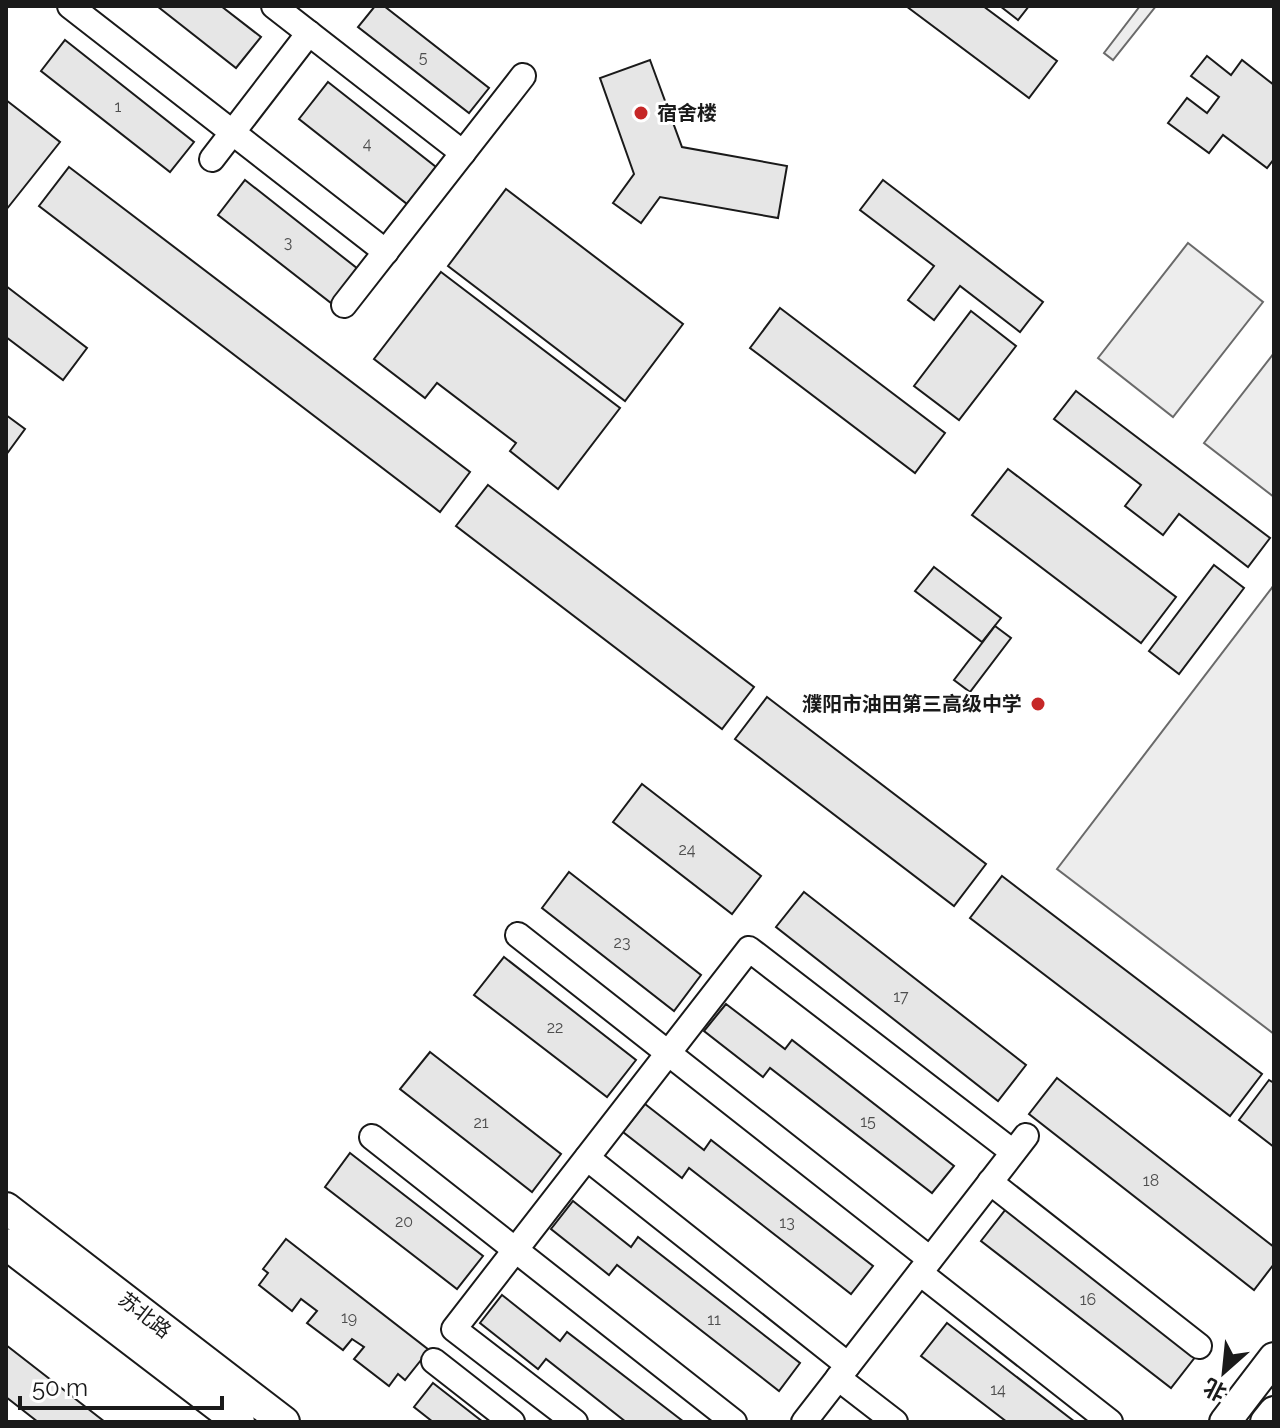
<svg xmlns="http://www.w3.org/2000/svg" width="1280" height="1428" font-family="Raleway,'Noto Sans SC',sans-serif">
  <rect width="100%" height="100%" fill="#fff"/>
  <g fill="#ededed" stroke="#6a6a6a" stroke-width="2">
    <polygon points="1140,6 1156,6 1113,60 1104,53"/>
    <polygon points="1188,243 1263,302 1173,417 1098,358"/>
    <polygon points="1274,353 1274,497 1204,443"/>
    <polygon points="1274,585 1274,1034 1057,869"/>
  </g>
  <g fill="#e6e6e6" stroke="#1a1a1a" stroke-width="2">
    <polygon points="157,6 221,6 261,37 236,68"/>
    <polygon points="375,6 384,6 489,88 469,113 358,27"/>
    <polygon points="906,6 983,6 1057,61 1029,98"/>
    <polygon points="1000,6 1029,6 1018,20"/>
    <polygon points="65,40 194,142 170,172 41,71"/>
    <polygon points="1207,56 1231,75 1242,60 1274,85 1274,159 1267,168 1223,135 1209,153 1168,123 1187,98 1207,113 1219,97 1191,76"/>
    <polygon points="650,60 682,147 787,166 778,218 660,197 641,223 613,203 634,174 600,78"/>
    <polygon points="328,82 436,167 407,204 299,119"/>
    <polygon points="6,100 60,142 6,210"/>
    <polygon points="69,167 470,472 440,512 39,206"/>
    <polygon points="245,180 358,269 331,303 218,215"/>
    <polygon points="883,180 1043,302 1020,332 960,286 934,320 908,300 934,266 860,210"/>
    <polygon points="506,189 683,324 625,401 448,266"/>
    <polygon points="441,272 620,408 558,489 510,451 516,443 437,383 425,398 374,359"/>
    <polygon points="6,286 87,348 63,380 6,337"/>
    <polygon points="780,308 945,433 915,473 750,348"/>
    <polygon points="971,311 1016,346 959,420 914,386"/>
    <polygon points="1076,391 1270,538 1248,567 1179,514 1163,535 1125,506 1141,485 1054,419"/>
    <polygon points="6,415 25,429 6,455"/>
    <polygon points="1008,469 1176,597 1141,643 972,515"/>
    <polygon points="488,485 754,687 722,729 456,526"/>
    <polygon points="1214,565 1244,588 1179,674 1149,651"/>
    <polygon points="934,567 1001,618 982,642 915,591"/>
    <polygon points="995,626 1011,638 970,692 954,680"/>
    <polygon points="767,697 986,864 954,906 735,739"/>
    <polygon points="642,784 761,876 732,914 613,822"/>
    <polygon points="569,872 701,975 674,1011 542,908"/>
    <polygon points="1002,876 1262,1074 1230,1116 970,918"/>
    <polygon points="804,892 1026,1065 998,1101 776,927"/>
    <polygon points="504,957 636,1060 607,1097 474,995"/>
    <polygon points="726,1004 785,1049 792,1040 954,1166 932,1193 770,1068 763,1077 704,1031"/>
    <polygon points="430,1052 561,1154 532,1192 400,1089"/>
    <polygon points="1057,1078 1274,1247 1274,1264 1254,1290 1029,1114"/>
    <polygon points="1269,1080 1274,1083 1274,1147 1239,1120"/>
    <polygon points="645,1104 704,1150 711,1140 873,1266 851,1294 689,1168 682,1178 623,1132"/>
    <polygon points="350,1153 483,1256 457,1289 325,1187"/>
    <polygon points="573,1201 631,1247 638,1237 800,1363 779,1391 617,1265 609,1275 551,1229"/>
    <polygon points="1006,1209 1196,1356 1171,1388 981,1241"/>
    <polygon points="286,1239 429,1350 405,1380 398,1374 389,1386 354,1359 364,1347 352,1339 343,1350 307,1323 317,1311 301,1299 292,1311 259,1285 268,1273 263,1269"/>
    <polygon points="502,1295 560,1341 567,1332 684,1422 626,1422 546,1359 538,1369 480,1323"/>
    <polygon points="947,1323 1075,1422 1007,1422 921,1356"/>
    <polygon points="6,1345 105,1422 38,1422 6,1397"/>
    <polygon points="433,1383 483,1422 433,1422 414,1407"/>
  </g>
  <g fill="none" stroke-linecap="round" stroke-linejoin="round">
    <g stroke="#1a1a1a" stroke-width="28">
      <g id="minor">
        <polyline points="70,6 386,252"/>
        <polyline points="274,6 463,153"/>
        <polyline points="212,159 309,33"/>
        <polyline points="344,305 523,76"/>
        <polyline points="518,935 930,1259"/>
        <polyline points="372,1137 734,1422"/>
        <polyline points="587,1158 848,1365"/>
        <polyline points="990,1182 1199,1346"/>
        <polyline points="920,1273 1110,1422"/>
        <polyline points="434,1361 512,1422"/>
        <polyline points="838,1378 895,1422"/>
        <polyline points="575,1422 454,1329 749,949 1013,1152"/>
        <polyline points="804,1422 1026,1136"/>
      </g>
    </g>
    <g stroke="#1a1a1a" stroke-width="34">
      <g id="tertiary">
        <polyline points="6,1208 284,1422"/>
        <polyline points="6,1244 239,1422"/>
        <polyline points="1225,1422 1274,1358"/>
        <polyline points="1266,1422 1274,1412"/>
      </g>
    </g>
    <use href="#minor" stroke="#fff" stroke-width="24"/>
    <use href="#tertiary" stroke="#fff" stroke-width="30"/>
  </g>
  <g fill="#c62828" stroke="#fff" stroke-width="3">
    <circle cx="641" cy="113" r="8"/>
    <circle cx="1038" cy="704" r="8"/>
  </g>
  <g text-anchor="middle" stroke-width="6" stroke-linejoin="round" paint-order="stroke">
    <g font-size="16" fill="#4d4d4d">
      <text x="423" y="63">5</text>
      <text x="118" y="112">1</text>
      <text x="367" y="149">4</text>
      <text x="288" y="248">3</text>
      <text x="687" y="855">24</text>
      <text x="622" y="948">23</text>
      <text x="901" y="1002">17</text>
      <text x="555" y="1033">22</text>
      <text x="868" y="1127">15</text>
      <text x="481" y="1128">21</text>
      <text x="1151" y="1186">18</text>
      <text x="404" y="1227">20</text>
      <text x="787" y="1228">13</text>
      <text x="1088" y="1305">16</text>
      <text x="349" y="1323">19</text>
      <text x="714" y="1325">11</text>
      <text x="998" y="1395">14</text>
    </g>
    <g font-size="20" font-weight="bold" fill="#1a1a1a" stroke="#fff" text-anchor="start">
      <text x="657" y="120">宿舍楼</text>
      <text x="1022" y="711" text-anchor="end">濮阳市油田第三高级中学</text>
    </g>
    <g font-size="20" fill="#1a1a1a" stroke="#fff">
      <text transform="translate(145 1315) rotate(38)" y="7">苏北路</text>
    </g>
  </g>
  <rect width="1280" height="1428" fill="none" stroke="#1a1a1a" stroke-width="16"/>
  <g transform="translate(1224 1372) rotate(207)" stroke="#ffffff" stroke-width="6" paint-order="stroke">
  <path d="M0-6L14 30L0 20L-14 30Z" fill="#1a1a1a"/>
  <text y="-12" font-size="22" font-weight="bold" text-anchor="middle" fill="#1a1a1a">北</text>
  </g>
  <path d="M20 1396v12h202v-12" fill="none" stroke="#1a1a1a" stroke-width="4"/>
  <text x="32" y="1396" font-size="24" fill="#1a1a1a" stroke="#ffffff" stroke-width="6" paint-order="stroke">50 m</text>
</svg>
